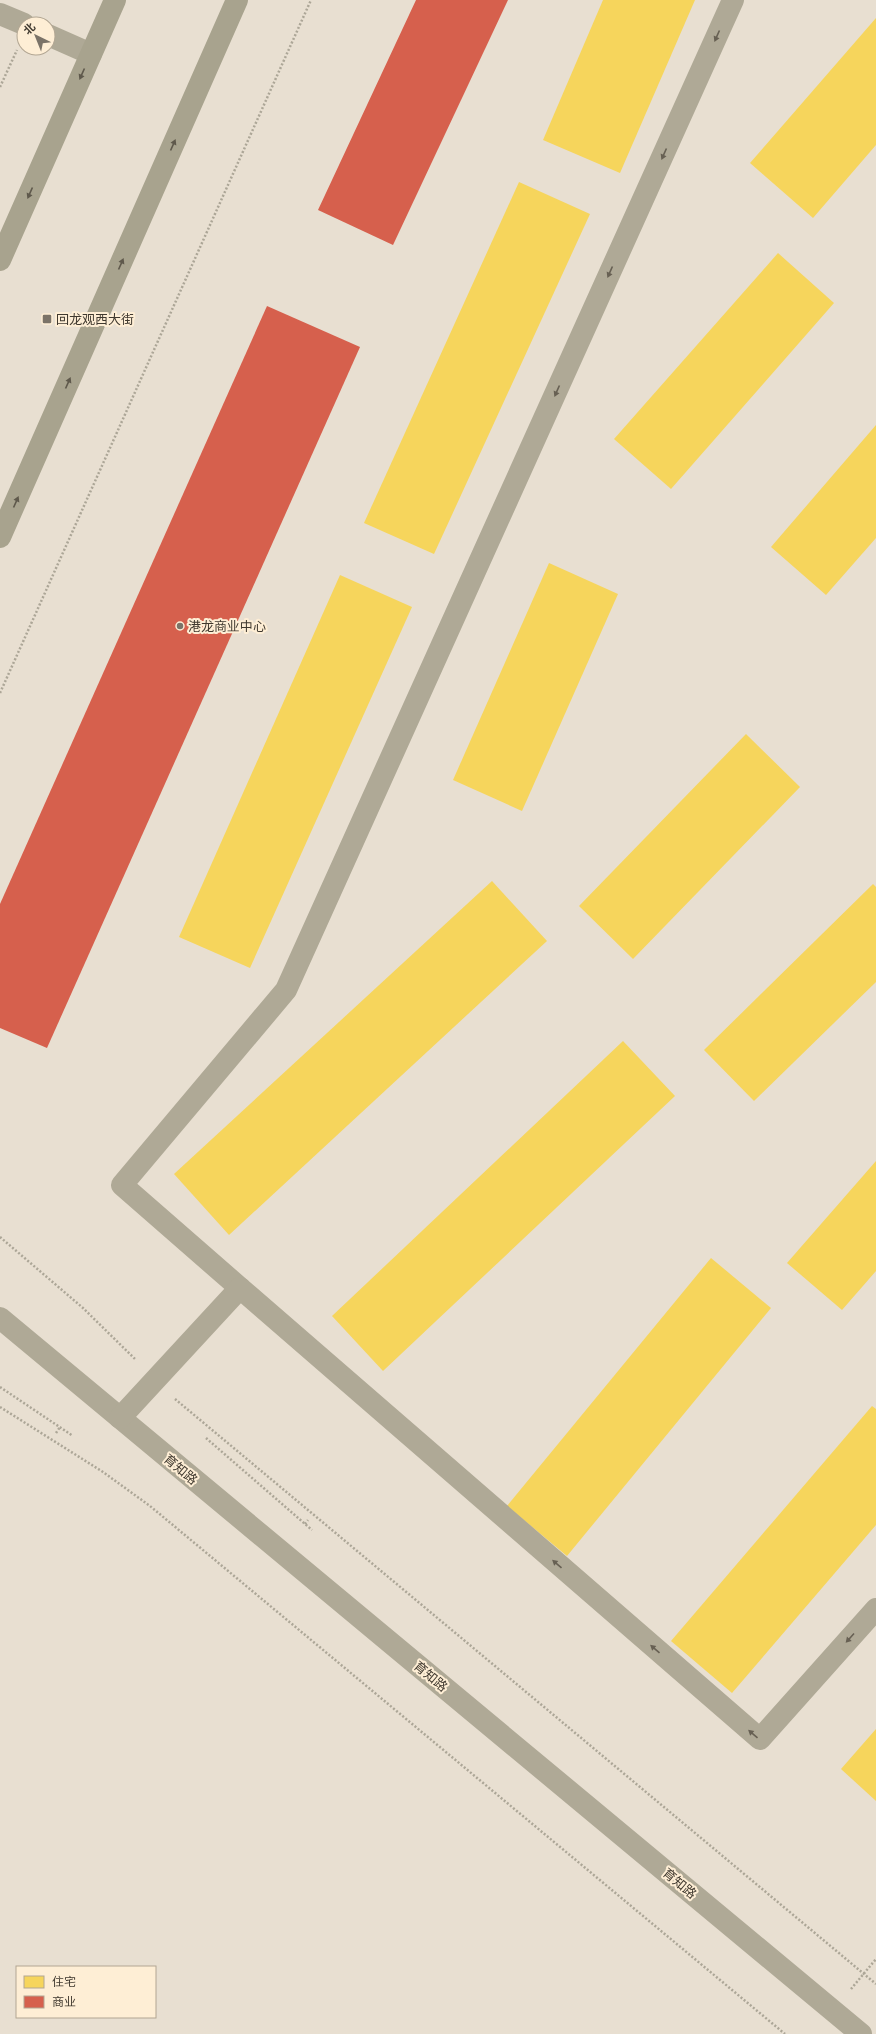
<svg xmlns="http://www.w3.org/2000/svg" width="876" height="2034" font-family="'Varela Round','Noto Sans SC',sans-serif">
  <rect width="100%" height="100%" fill="#e8dfd1"/>
  <g fill="#f6d55c">
    <polygon points="603,0 695,0 620,173 543,140"/>
    <polygon points="876,18 876,145 813,218 750,163"/>
    <polygon points="519,182 590,214 434,554 364,523"/>
    <polygon points="778,253 834,303 671,489 614,439"/>
    <polygon points="876,425 876,538 826,595 771,547"/>
    <polygon points="549,563 618,594 522,811 453,780"/>
    <polygon points="340,575 412,607 250,968 179,937"/>
    <polygon points="746,734 800,787 633,959 579,906"/>
    <polygon points="492,881 547,941 229,1235 174,1174"/>
    <polygon points="873,884 876,887 876,982 754,1101 704,1050"/>
    <polygon points="623,1041 675,1096 383,1371 332,1316"/>
    <polygon points="876,1161 876,1271 842,1310 787,1263"/>
    <polygon points="711,1258 771,1308 567,1556 507,1506"/>
    <polygon points="872,1406 876,1409 876,1525 732,1693 671,1641"/>
    <polygon points="876,1729 876,1801 841,1769"/>
  </g>
  <g fill="#d6604d">
    <polygon points="416,0 508,0 393,245 318,210"/>
    <polygon points="267,306 360,347 47,1048 0,1028 0,904"/>
  </g>
  <g fill="none" stroke-linecap="round" stroke-linejoin="round">
    <g stroke="#aca697" stroke-width="2.5" stroke-dasharray="2 2" stroke-linecap="butt">
      <polyline points="0,87 17,50"/>
      <polyline points="0,693 311,0"/>
      <polyline points="0,1237 83,1308 136,1360"/>
      <polyline points="0,1387 73,1436"/>
      <polyline points="175,1399 876,1984"/>
      <polyline points="0,1407 103,1472 150,1506 785,2034"/>
      <polyline points="56,1433 60,1427"/>
      <polyline points="206,1438 312,1530"/>
      <polyline points="305,1524 308,1520"/>
      <polyline points="851,1989 876,1959"/>
    </g>
    <g stroke="#afa996" stroke-width="22">
      <polyline points="0,14 24,24"/>
      <polyline points="48,35 91,54"/>
      <polyline points="240,1288 122,1185 286,990 733,0"/>
      <polyline points="0,1318 861,2034"/>
      <polyline points="120,1418 240,1288 760,1739 876,1609"/>
    </g>
    <g stroke="#a8a38e" stroke-width="22">
      <polyline points="0,260 115,0"/>
      <polyline points="0,537 237,0"/>
    </g>
  </g>
  <defs><path id="oneway-solid" d="M-6-.8H1V-3.2L6.5 0L1 3.2V.8H-6Z"/></defs>
  <g fill="#676053">
    <use href="#oneway-solid" transform="translate(717 36) rotate(114)"/>
    <use href="#oneway-solid" transform="translate(664 154) rotate(114)"/>
    <use href="#oneway-solid" transform="translate(610 272) rotate(114)"/>
    <use href="#oneway-solid" transform="translate(557 391) rotate(114)"/>
    <use href="#oneway-solid" transform="translate(557 1564) rotate(-139)"/>
    <use href="#oneway-solid" transform="translate(850 1638) rotate(132)"/>
    <use href="#oneway-solid" transform="translate(655 1649) rotate(-139)"/>
    <use href="#oneway-solid" transform="translate(753 1734) rotate(-139)"/>
  </g>
  <g fill="#5f594c">
    <use href="#oneway-solid" transform="translate(82 74) rotate(114)"/>
    <use href="#oneway-solid" transform="translate(173 145) rotate(-66)"/>
    <use href="#oneway-solid" transform="translate(30 193) rotate(114)"/>
    <use href="#oneway-solid" transform="translate(121 264) rotate(-66)"/>
    <use href="#oneway-solid" transform="translate(68 383) rotate(-66)"/>
    <use href="#oneway-solid" transform="translate(16 502) rotate(-66)"/>
  </g>
  <g fill="#7b7368" stroke="#feeed5" stroke-width="1.5">
    <rect x="42" y="314" width="10" height="10" rx="2"/>
    <circle cx="180" cy="626" r="4"/>
  </g>
  <g text-anchor="middle" stroke-width="4" stroke-linejoin="round" paint-order="stroke">
    <g font-size="13" fill="#40392f" stroke="#feeed5" text-anchor="start">
      <text x="56" y="324">回龙观西大街</text>
      <text x="188" y="631">港龙商业中心</text>
    </g>
    <g font-size="13" fill="#40392f" stroke="#feeed5">
      <text transform="translate(181 1469) rotate(40)" y="5">育知路</text>
      <text transform="translate(431 1676) rotate(40)" y="5">育知路</text>
      <text transform="translate(680 1883) rotate(40)" y="5">育知路</text>
    </g>
  </g>
  <rect x="16" y="1966" width="140" height="52" fill="#feeed5" stroke="#b2a693"/>
  <rect x="24" y="1976" width="20" height="12" fill="#f6d55c" stroke="#b2a693"/>
  <text x="52" y="1986" font-size="12" fill="#40392f">住宅</text>
  <rect x="24" y="1996" width="20" height="12" fill="#d6604d" stroke="#b2a693"/>
  <text x="52" y="2006" font-size="12" fill="#40392f">商业</text>
  <g transform="translate(36 36) rotate(317)"><circle r="19" fill="#feeed5" stroke="#b2a693"/>
  <path d="M0-3L7 15L0 10L-7 15Z" fill="#7b7368"/>
  <text y="-6" font-size="11" font-weight="bold" text-anchor="middle" fill="#40392f">北</text>
  </g>
</svg>
